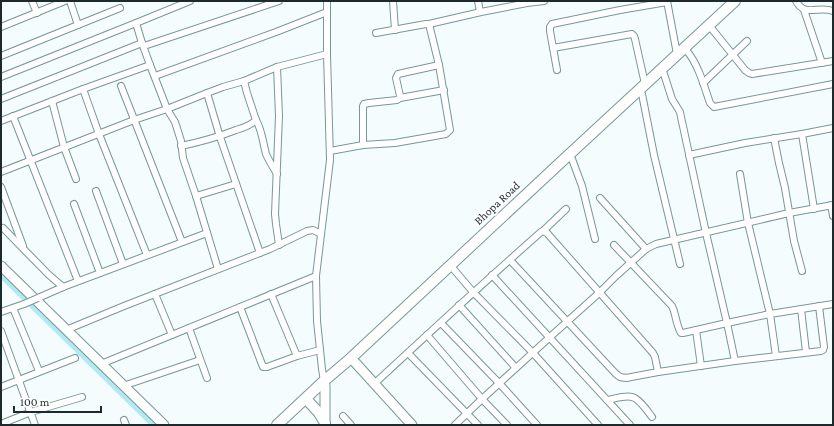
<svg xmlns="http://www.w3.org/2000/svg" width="834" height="426" font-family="'Crimson Pro',serif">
  <rect width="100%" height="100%" fill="#f5fcfd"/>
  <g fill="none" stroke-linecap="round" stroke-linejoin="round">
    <polyline stroke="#b2eaf1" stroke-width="6" points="1,275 154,425"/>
    <g stroke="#78979b" stroke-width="8">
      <g id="street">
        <polyline points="32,1 37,13"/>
        <polyline points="70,1 78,25"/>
        <polyline points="393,1 395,30"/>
        <polyline points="478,1 480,12"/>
        <polyline points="667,1 677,54"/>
        <path d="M796 1C805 18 819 5 833 11"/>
        <polyline points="527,3 544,1"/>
        <polyline points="804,10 822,63"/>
        <polyline points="136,23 190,1"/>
        <polyline points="429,24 481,12 527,3 527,1"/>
        <polyline points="1,27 65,1"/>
        <polyline points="712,29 745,70 749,73 752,74 833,61"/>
        <polyline points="144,46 279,1"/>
        <polyline points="553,48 632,34 634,36 635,39 645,84"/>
        <path d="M687 51C699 66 704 86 710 103L714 107 833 84"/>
        <polyline points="1,56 120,8"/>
        <polyline points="150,65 167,109 175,122 181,141 183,158 196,196 218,269"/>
        <polyline points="557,70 550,31 550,27 552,24 620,10 667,2"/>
        <polyline points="155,76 276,32 327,12"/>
        <polyline points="1,77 136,23 142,43"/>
        <polyline points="703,83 747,41"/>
        <polyline points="121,86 182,242"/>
        <polyline points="83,89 99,134 147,255"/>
        <polyline points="207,93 223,87 244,81 277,67"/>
        <polyline points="642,94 654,155 680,264"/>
        <polyline points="400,98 444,90"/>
        <polyline points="1,99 142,43 150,65 83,89 1,121"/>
        <polyline points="52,101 64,147 76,179"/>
        <polyline points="13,116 78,281"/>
        <path d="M256 120C262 130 263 143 266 154 269 161 273 167 277 174"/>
        <polyline points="802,134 814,209"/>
        <polyline points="774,138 779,163 785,188 794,241 802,271"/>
        <polyline points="363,145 363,106 364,104 369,103 397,100 400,98 400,96 396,78 398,74 439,65"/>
        <path d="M181 146C200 142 218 137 236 130 243 128 251 125 256 120L247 93 244 81"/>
        <polyline points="330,151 363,145 395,143 446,134 450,130 439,65 429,24 426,24 376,33"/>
        <polyline points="689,155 745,143 802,134 833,128"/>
        <polyline points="572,159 582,186 595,239"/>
        <polyline points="1,172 134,120 167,109 207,93 220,137 260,253"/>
        <polyline points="740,174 748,223 770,314 776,356"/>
        <polyline points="1,187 23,246"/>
        <polyline points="96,191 123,264"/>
        <polyline points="196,196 236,184"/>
        <polyline points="600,198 646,249"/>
        <polyline points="74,204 100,273"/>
        <polyline points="831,205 833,216"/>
        <polyline points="3,228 49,275 63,287"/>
        <polyline points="543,231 566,209"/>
        <polyline points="279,245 276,224 275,214 279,116 277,67 327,54"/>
        <path d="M614 245 672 306C676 314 676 325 681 333H683L727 323 770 314 833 304"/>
        <polyline points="450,265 473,292 533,353 598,425"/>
        <polyline points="492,275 630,425"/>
        <polyline points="155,294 172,335"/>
        <polyline points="271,294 297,356 320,350"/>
        <polyline points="38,298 63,287 207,233"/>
        <polyline points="459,305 516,368"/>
        <polyline points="240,307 263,367 267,367 297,356"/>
        <polyline points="13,308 39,371"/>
        <polyline points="801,309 806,352"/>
        <polyline points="1,312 24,304"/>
        <polyline points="441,323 499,383 537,425"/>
        <polyline points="189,328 207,378"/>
        <polyline points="66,330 124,306 270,249 307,231 313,230 321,234"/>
        <polyline points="696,330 701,366"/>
        <polyline points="1,331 35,425"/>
        <polyline points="427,335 482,399 507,425"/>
        <polyline points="408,353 478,425"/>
        <polyline points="735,361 821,351 823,350 824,347 819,306"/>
        <polyline points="101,364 316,276"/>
        <polyline points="658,372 735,361 727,323 706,233 681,117 680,112 672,99 664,74"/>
        <polyline points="324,381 322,369 317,321 316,276 330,160 327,54 327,1"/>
        <path d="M374 384C429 333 484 282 541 232L543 231 547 233 653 353 655 357 658 372 626 378 620 377 616 374 510 260"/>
        <polyline points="123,386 200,360"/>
        <polyline points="1,387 75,358"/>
        <path d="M607 400C614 399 625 395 632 397 639 398 648 412 652 417"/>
        <polyline points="343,416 351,425"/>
        <polyline points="124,420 126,425"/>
        <polyline points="1,424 31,412 82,397"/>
        <polyline points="455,425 482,399 550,337 599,293 616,276 646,249 656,244 789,213 833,205"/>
      </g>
    </g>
    <g stroke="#78979b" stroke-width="11">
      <g id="secondary">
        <polyline points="1,266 164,425"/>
        <polyline points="351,358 412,425"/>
        <polyline points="324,381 325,386 325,425"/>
      </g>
    </g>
    <g stroke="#78979b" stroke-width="12">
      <g id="primary">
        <polyline points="309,402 319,413 325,423"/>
        <polyline points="277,425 324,381 351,358 560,163 735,1"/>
      </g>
    </g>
    <use href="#street" stroke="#fff" stroke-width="6"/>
    <use href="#secondary" stroke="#fff" stroke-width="9"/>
    <use href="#primary" stroke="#fff" stroke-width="10"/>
    <g stroke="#78979b" stroke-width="8" stroke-linecap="butt">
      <polyline id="street-bridge" points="24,304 38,298"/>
    </g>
    <use href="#street-bridge" stroke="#fff" stroke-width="6"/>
  </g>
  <g text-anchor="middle" stroke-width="3.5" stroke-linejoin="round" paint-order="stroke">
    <g font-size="12" fill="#1d292b" stroke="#fff">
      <text transform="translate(497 203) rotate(-43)" y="4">Bhopa Road</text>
    </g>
  </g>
  <rect width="834" height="426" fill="none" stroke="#1d292b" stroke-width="4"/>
  <path d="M14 406v6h87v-6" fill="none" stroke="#1d292b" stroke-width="2"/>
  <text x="20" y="406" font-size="12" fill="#1d292b" stroke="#ffffff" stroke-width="3" paint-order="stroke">100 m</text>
</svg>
